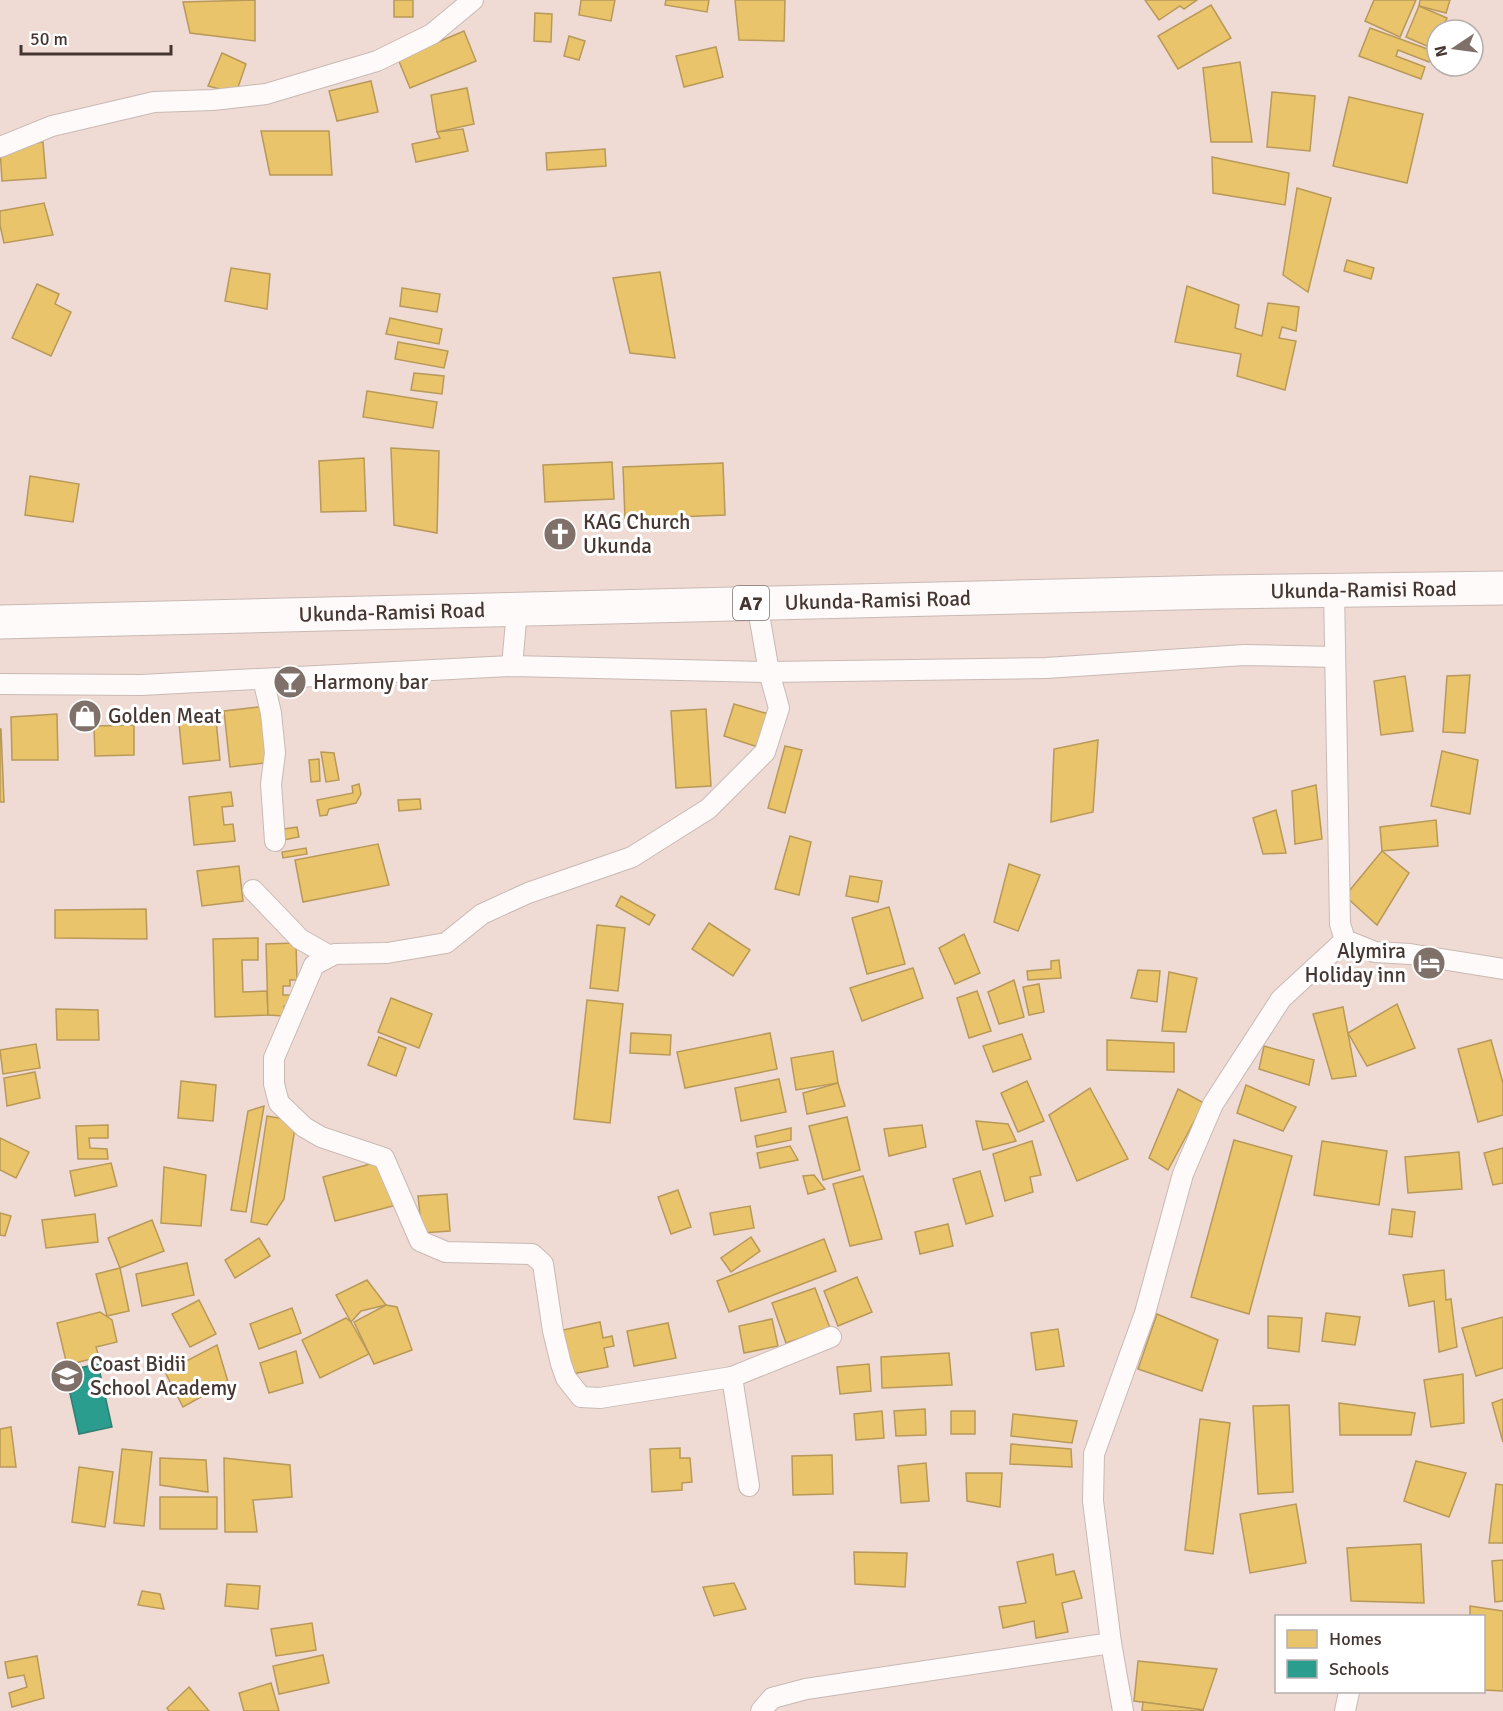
<svg xmlns="http://www.w3.org/2000/svg" width="1503" height="1711" font-family="Signika,sans-serif">
  <rect width="100%" height="100%" fill="#efdbd4"/>
  <g fill="#e9c46a" stroke="#b89959" stroke-width="1.5">
    <polygon points="255,0 255,41 190,33 183,2"/>
    <rect x="394" y="0" width="19" height="17"/>
    <polygon points="581,0 615,0 611,21 579,15"/>
    <polygon points="666,0 709,0 707,12 665,5"/>
    <polygon points="735,0 785,0 784,41 739,40"/>
    <polygon points="1145,0 1197,0 1184,9 1180,6 1159,20"/>
    <polygon points="1374,0 1416,0 1400,37 1365,21"/>
    <polygon points="1420,0 1450,0 1446,13 1419,6"/>
    <polygon points="1211,5 1231,38 1178,69 1158,36"/>
    <polygon points="1419,6 1447,18 1442,30 1437,30 1437,43 1434,49 1406,37"/>
    <polygon points="535,13 552,14 551,42 534,41"/>
    <polygon points="1370,28 1433,51 1429,62 1398,50 1396,56 1425,67 1421,79 1359,56"/>
    <polygon points="464,31 476,61 410,88 398,59"/>
    <polygon points="569,36 585,41 579,60 564,56"/>
    <polygon points="716,47 723,77 684,87 676,56"/>
    <polygon points="222,53 246,64 236,93 208,86"/>
    <polygon points="1240,62 1252,142 1211,142 1203,68"/>
    <polygon points="371,81 378,112 337,121 329,91"/>
    <polygon points="467,88 474,124 437,132 431,95"/>
    <polygon points="1272,92 1315,96 1310,151 1267,147"/>
    <polygon points="1349,97 1423,114 1407,183 1333,166"/>
    <polygon points="463,129 468,151 416,162 412,144 440,138 437,132"/>
    <polygon points="261,131 329,131 332,175 270,175"/>
    <polygon points="43,142 46,178 2,181 0,149"/>
    <polygon points="605,149 606,166 547,170 546,153"/>
    <polygon points="1212,157 1289,173 1285,205 1213,193"/>
    <polygon points="1297,188 1331,198 1308,292 1283,275"/>
    <polygon points="44,203 53,235 4,243 0,225 0,211"/>
    <polygon points="1347,260 1374,268 1371,279 1344,271"/>
    <polygon points="231,268 270,274 267,309 225,301"/>
    <polygon points="660,272 675,358 630,353 613,278"/>
    <polygon points="37,284 59,294 55,304 71,312 51,356 12,338"/>
    <polygon points="1187,286 1239,305 1235,328 1262,336 1268,303 1299,307 1296,331 1282,327 1279,338 1296,341 1285,390 1237,376 1241,354 1175,342"/>
    <polygon points="402,288 440,294 437,312 400,306"/>
    <polygon points="390,318 442,329 439,344 386,334"/>
    <polygon points="398,342 448,351 444,368 395,359"/>
    <polygon points="414,373 444,376 442,394 411,390"/>
    <polygon points="367,391 437,402 433,428 363,417"/>
    <polygon points="391,448 439,451 437,533 394,525"/>
    <polygon points="364,458 366,511 321,512 319,461"/>
    <polygon points="612,462 614,499 545,502 543,465"/>
    <polygon points="723,463 725,515 625,519 623,467"/>
    <polygon points="30,476 79,484 73,522 25,515"/>
    <polygon points="1470,675 1465,733 1443,732 1447,676"/>
    <polygon points="1405,676 1413,731 1381,735 1374,681"/>
    <polygon points="734,704 772,715 761,748 724,736"/>
    <polygon points="266,706 272,762 230,767 224,711"/>
    <polygon points="706,709 711,786 676,788 671,711"/>
    <polygon points="215,710 220,760 183,764 178,713"/>
    <polygon points="57,714 58,760 12,760 11,717"/>
    <polygon points="134,725 134,755 95,756 94,726"/>
    <polygon points="0,729 1,729 4,802 0,802"/>
    <polygon points="1098,740 1093,812 1051,822 1054,749"/>
    <polygon points="785,746 802,750 785,813 768,808"/>
    <polygon points="1442,751 1478,760 1470,814 1431,806"/>
    <polygon points="321,752 334,753 339,780 326,782"/>
    <polygon points="319,759 320,781 311,782 309,760"/>
    <polygon points="359,784 361,794 356,803 329,809 327,815 320,816 317,800 353,793 352,786"/>
    <polygon points="1316,785 1322,839 1295,844 1292,791"/>
    <polygon points="231,792 233,806 222,807 224,825 233,824 235,841 194,845 189,797"/>
    <polygon points="420,799 421,809 399,811 398,800"/>
    <polygon points="1276,810 1286,853 1263,854 1253,818"/>
    <polygon points="1436,820 1438,846 1382,851 1380,827"/>
    <polygon points="297,827 299,837 278,841 277,830"/>
    <polygon points="790,836 811,842 799,895 775,889"/>
    <polygon points="378,844 389,885 303,902 295,860"/>
    <polygon points="306,848 307,854 283,858 282,852"/>
    <polygon points="1382,851 1409,873 1377,925 1345,896"/>
    <polygon points="1009,864 1040,875 1018,931 994,922"/>
    <polygon points="239,866 243,901 202,906 197,871"/>
    <polygon points="850,876 882,881 878,902 846,896"/>
    <polygon points="621,896 655,915 649,925 616,906"/>
    <polygon points="889,907 905,964 867,974 852,918"/>
    <polygon points="146,909 147,939 55,938 55,910"/>
    <polygon points="709,923 750,950 733,976 692,949"/>
    <polygon points="597,925 625,928 618,991 590,988"/>
    <polygon points="964,934 980,973 955,984 939,948"/>
    <polygon points="258,938 258,960 242,960 243,992 267,991 268,1015 215,1017 213,939"/>
    <polygon points="296,943 297,980 290,980 290,986 283,986 283,995 290,995 290,1005 284,1006 284,1016 268,1015 266,944"/>
    <polygon points="1059,960 1061,978 1028,980 1027,971 1051,969 1051,961"/>
    <polygon points="913,968 923,998 862,1021 850,988"/>
    <polygon points="1138,970 1160,971 1157,1002 1131,998"/>
    <polygon points="1169,972 1197,978 1186,1032 1162,1031"/>
    <polygon points="1014,980 1024,1017 999,1024 988,992"/>
    <polygon points="1039,984 1044,1012 1029,1015 1023,987"/>
    <polygon points="977,991 991,1031 969,1038 957,998"/>
    <polygon points="391,998 432,1014 419,1048 378,1032"/>
    <polygon points="587,1000 623,1004 610,1123 574,1119"/>
    <polygon points="1397,1004 1415,1048 1367,1066 1348,1033"/>
    <polygon points="1343,1007 1356,1076 1332,1079 1313,1014"/>
    <polygon points="56,1009 98,1010 99,1040 57,1040"/>
    <polygon points="631,1033 671,1035 670,1055 630,1053"/>
    <polygon points="770,1033 777,1069 685,1088 677,1052"/>
    <polygon points="1022,1034 1031,1059 993,1072 983,1046"/>
    <polygon points="379,1037 406,1048 396,1076 368,1065"/>
    <polygon points="1107,1040 1174,1043 1174,1072 1107,1070"/>
    <polygon points="1491,1040 1503,1083 1503,1115 1478,1122 1458,1049"/>
    <polygon points="36,1044 40,1068 3,1074 0,1050"/>
    <polygon points="1264,1046 1314,1060 1309,1085 1259,1069"/>
    <polygon points="833,1051 838,1083 796,1090 791,1058"/>
    <polygon points="35,1072 40,1098 7,1106 4,1078"/>
    <polygon points="779,1079 786,1112 741,1121 735,1088"/>
    <polygon points="181,1081 216,1085 213,1121 178,1118"/>
    <polygon points="1027,1081 1044,1121 1018,1132 1001,1093"/>
    <polygon points="838,1083 845,1106 807,1114 803,1093"/>
    <polygon points="1246,1085 1296,1107 1283,1131 1237,1113"/>
    <polygon points="1090,1088 1128,1159 1077,1181 1049,1115"/>
    <polygon points="1178,1089 1204,1103 1168,1170 1149,1158"/>
    <polygon points="264,1106 246,1212 231,1210 248,1111"/>
    <polygon points="267,1116 296,1121 284,1199 267,1225 251,1222"/>
    <polygon points="847,1117 860,1170 823,1180 809,1126"/>
    <polygon points="976,1121 1008,1124 1016,1141 983,1150"/>
    <polygon points="108,1125 108,1138 89,1138 90,1148 107,1149 108,1159 78,1159 76,1126"/>
    <polygon points="922,1125 926,1147 889,1156 884,1129"/>
    <polygon points="791,1128 791,1140 757,1147 755,1136"/>
    <polygon points="0,1138 29,1152 16,1178 0,1170"/>
    <polygon points="1234,1140 1292,1156 1249,1314 1191,1297"/>
    <polygon points="1032,1141 1041,1175 1030,1177 1033,1192 1005,1201 993,1154"/>
    <polygon points="1322,1141 1387,1151 1379,1205 1314,1195"/>
    <polygon points="790,1146 798,1160 760,1168 757,1153"/>
    <polygon points="1503,1148 1503,1183 1493,1185 1484,1153"/>
    <polygon points="1459,1152 1462,1189 1408,1193 1405,1157"/>
    <polygon points="381,1161 393,1206 335,1221 323,1177"/>
    <polygon points="111,1163 117,1186 75,1196 70,1171"/>
    <polygon points="164,1167 206,1175 201,1226 161,1223"/>
    <polygon points="980,1171 993,1216 966,1224 953,1179"/>
    <polygon points="814,1175 825,1189 808,1194 803,1176"/>
    <polygon points="863,1176 882,1239 850,1246 833,1184"/>
    <polygon points="678,1190 691,1227 671,1234 658,1197"/>
    <polygon points="447,1194 450,1231 422,1233 418,1196"/>
    <polygon points="750,1206 754,1228 714,1235 710,1213"/>
    <polygon points="1392,1209 1415,1212 1412,1237 1389,1234"/>
    <polygon points="0,1213 11,1216 5,1236 0,1235"/>
    <polygon points="95,1214 98,1242 46,1248 42,1220"/>
    <polygon points="152,1220 164,1251 120,1268 108,1238"/>
    <polygon points="948,1224 953,1246 920,1254 915,1232"/>
    <polygon points="751,1237 760,1251 731,1272 721,1258"/>
    <polygon points="259,1238 270,1256 235,1278 225,1260"/>
    <polygon points="824,1239 836,1271 729,1312 717,1281"/>
    <polygon points="187,1263 194,1295 142,1306 136,1274"/>
    <polygon points="120,1268 129,1311 107,1316 96,1274"/>
    <polygon points="1444,1270 1446,1300 1451,1299 1457,1347 1439,1352 1434,1301 1409,1306 1403,1275"/>
    <polygon points="857,1277 872,1312 838,1326 824,1291"/>
    <polygon points="367,1280 386,1305 361,1311 351,1322 336,1295"/>
    <polygon points="815,1288 830,1328 786,1343 772,1303"/>
    <polygon points="199,1300 216,1334 190,1347 172,1314"/>
    <polygon points="386,1305 397,1307 412,1350 374,1364 354,1322"/>
    <polygon points="292,1308 301,1333 259,1349 250,1324"/>
    <polygon points="100,1312 112,1320 117,1342 96,1347 99,1357 67,1365 57,1323"/>
    <polygon points="1326,1313 1360,1317 1355,1345 1322,1341"/>
    <polygon points="1157,1314 1218,1340 1202,1391 1138,1369"/>
    <polygon points="1268,1316 1302,1318 1299,1352 1268,1348"/>
    <polygon points="1503,1317 1503,1368 1476,1376 1462,1328"/>
    <polygon points="346,1318 351,1322 369,1354 320,1378 302,1340"/>
    <polygon points="772,1319 778,1346 744,1353 739,1326"/>
    <polygon points="600,1322 603,1338 612,1336 614,1346 604,1348 608,1367 572,1374 563,1330"/>
    <polygon points="668,1323 676,1358 634,1366 627,1331"/>
    <polygon points="1058,1329 1064,1366 1036,1370 1031,1333"/>
    <polygon points="217,1345 228,1382 183,1407 165,1372"/>
    <polygon points="296,1351 303,1383 269,1393 260,1363"/>
    <polygon points="949,1353 952,1385 882,1388 881,1357"/>
    <polygon points="869,1364 871,1391 840,1394 837,1367"/>
    <polygon points="1463,1374 1464,1423 1431,1427 1424,1380"/>
    <polygon points="1503,1399 1503,1442 1492,1403"/>
    <polygon points="1339,1403 1415,1413 1411,1435 1340,1435"/>
    <polygon points="1289,1405 1293,1492 1258,1494 1253,1406"/>
    <polygon points="925,1409 926,1435 896,1436 894,1411"/>
    <polygon points="882,1411 884,1438 856,1440 854,1414"/>
    <rect x="951" y="1411" width="24" height="23"/>
    <polygon points="1013,1414 1077,1421 1072,1443 1011,1436"/>
    <polygon points="1200,1419 1230,1423 1213,1554 1185,1550"/>
    <polygon points="11,1427 16,1467 0,1467 0,1429"/>
    <polygon points="1011,1444 1071,1449 1072,1467 1010,1464"/>
    <polygon points="680,1448 680,1458 690,1458 692,1482 682,1483 682,1490 652,1492 650,1449"/>
    <polygon points="122,1449 152,1452 144,1526 114,1523"/>
    <polygon points="832,1455 833,1494 793,1495 792,1456"/>
    <polygon points="160,1458 206,1460 208,1492 160,1485"/>
    <polygon points="224,1458 290,1465 292,1497 253,1500 257,1532 225,1532"/>
    <polygon points="1416,1461 1466,1473 1449,1517 1404,1501"/>
    <polygon points="926,1463 929,1501 901,1503 898,1466"/>
    <polygon points="79,1467 113,1472 105,1527 72,1522"/>
    <polygon points="966,1473 1002,1473 1000,1507 967,1501"/>
    <polygon points="1496,1484 1503,1485 1503,1543 1489,1543"/>
    <rect x="160" y="1497" width="57" height="32"/>
    <polygon points="1296,1504 1306,1563 1250,1573 1240,1514"/>
    <polygon points="1421,1544 1424,1603 1351,1601 1347,1548"/>
    <polygon points="854,1552 907,1553 905,1587 855,1584"/>
    <polygon points="1053,1554 1056,1575 1074,1571 1082,1598 1062,1603 1068,1632 1036,1638 1034,1621 1003,1628 999,1607 1026,1603 1017,1562"/>
    <polygon points="1503,1560 1503,1601 1495,1602 1492,1561"/>
    <polygon points="734,1583 746,1609 714,1616 703,1587"/>
    <polygon points="227,1584 260,1586 258,1609 225,1606"/>
    <polygon points="142,1591 160,1594 164,1609 138,1605"/>
    <polygon points="1470,1606 1503,1611 1503,1691 1484,1690 1484,1616 1470,1616"/>
    <polygon points="312,1623 316,1650 276,1656 271,1629"/>
    <polygon points="323,1655 329,1683 279,1694 273,1666"/>
    <polygon points="37,1656 44,1698 12,1707 9,1693 27,1687 24,1675 8,1678 5,1662"/>
    <polygon points="1138,1661 1217,1669 1203,1710 1134,1701"/>
    <polygon points="271,1683 279,1711 244,1711 239,1693"/>
    <polygon points="189,1687 209,1711 169,1711 167,1708"/>
    <polygon points="1143,1702 1203,1710 1203,1711 1142,1711"/>
  </g>
  <polygon fill="#2a9d8f" stroke="#327e73" stroke-width="1.5" points="98,1364 112,1427 79,1434 65,1371"/>
  <g fill="none" stroke-linecap="round" stroke-linejoin="round">
    <g stroke="#c9b9b4" stroke-width="22">
      <g id="street">
        <polyline points="0,147 52,126 154,102 213,100 266,94 377,61 432,34 473,0"/>
        <polyline points="1334,590 1340,924 1345,940 1375,952 1410,954 1503,969"/>
        <polyline points="512,666 517,610"/>
        <polyline points="263,679 271,713 275,753 271,784 275,841"/>
        <polyline points="0,684 141,685 512,666 769,672 1046,668 1244,655 1335,657"/>
        <polyline points="253,890 300,939 330,956"/>
        <polyline points="732,1377 831,1337"/>
        <polyline points="749,1486 732,1377 600,1398 581,1397 566,1378 561,1364 553,1331 543,1264 532,1254 446,1252 420,1241 384,1158 321,1137 304,1127 279,1103 274,1084 274,1058 314,965 335,954 387,953 446,943 482,914 528,893 632,857 708,809 765,752 779,708 769,672 757,603"/>
        <polyline points="761,1711 772,1698 806,1689 1111,1643"/>
        <polyline points="1123,1711 1111,1643 1093,1501 1094,1454 1145,1313 1183,1174 1213,1104 1281,999 1345,940"/>
        <polyline points="1345,1711 1349,1692"/>
      </g>
    </g>
    <g stroke="#c9b9b4" stroke-width="35">
      <g id="highway">
        <path id="s1" d="M0 622 1219 592 1503 588"/>
      </g>
    </g>
    <use href="#street" stroke="#fdfaf9" stroke-width="20"/>
    <use href="#highway" stroke="#fdfaf9" stroke-width="33"/>
  </g>
  <defs>
    <g id="church-disc" transform="scale(1.725)"><circle r="9.5" fill="#80706a" stroke="#fff"/><path d="M-1.2-6h2.4v3.5h3.3v2.4h-3.3V6h-2.4V-.1h-3.3v-2.4h3.3Z" fill="#fff"/></g>
    <g id="bar-disc" transform="scale(1.725)"><circle r="9.5" fill="#80706a" stroke="#fff"/><path d="M-6-5H6L.8 .8V4.5H3.5V6h-7V4.5H-.8V.8Z" fill="#fff"/></g>
    <g id="shop-disc" transform="scale(1.725)"><circle r="9.5" fill="#80706a" stroke="#fff"/><path d="M-5-2.5h2.3a2.7 3.5 0 0 1 5.4 0H5L5.5 6h-11ZM-1.5-2.5h3a1.5 2.3 0 0 0-3 0Z" fill="#fff"/></g>
    <g id="hotel-disc" transform="scale(1.725)"><circle r="9.5" fill="#80706a" stroke="#fff"/><path d="M-6-4.5h1.5V1H6V5H4.5V3h-9V5H-6ZM-4 0a1.8 1.8 0 1 1 3.6 0ZM.5 0V-2.5h3Q6-2.5 6 0Z" fill="#fff"/></g>
    <g id="school-disc" transform="scale(1.725)"><circle r="9.5" fill="#80706a" stroke="#fff"/><path d="M0-5L7-2L0 1L-7-2ZM-4 1L0 2.5L4 1V4Q0 6-4 4Z" fill="#fff"/></g>
  </defs>
  <g fill-rule="evenodd">
    <use href="#church-disc" x="560" y="534"/>
    <use href="#bar-disc" x="290" y="682"/>
    <use href="#shop-disc" x="85" y="716"/>
    <use href="#hotel-disc" x="1429" y="963"/>
    <use href="#school-disc" x="67" y="1376"/>
  </g>
  <g text-anchor="middle" stroke-width="6" stroke-linejoin="round" paint-order="stroke">
    <rect fill="#fff" stroke="#7d726f" stroke-width="1.5" x="733" y="586" width="36" height="34" rx="4.5"/>
    <g font-size="20" font-weight="bold" fill="#453631">
      <text x="751" y="610">A7</text>
    </g>
    <g font-size="21" fill="#453631" stroke="#fff" text-anchor="start">
      <text x="583" y="529">KAG Church<tspan x="583" dy="24">Ukunda</tspan></text>
      <text x="313" y="689">Harmony bar</text>
      <text x="108" y="723">Golden Meat</text>
      <text x="1406" y="958" text-anchor="end">Alymira<tspan x="1406" dy="24">Holiday inn</tspan></text>
      <text x="90" y="1371">Coast Bidii<tspan x="90" dy="24">School Academy</tspan></text>
    </g>
    <g font-size="21" fill="#453631" stroke="#fff">
      <text dy="7" stroke="none"><textPath href="#s1" startOffset="1364">Ukunda-Ramisi Road</textPath></text>
      <text dy="7" stroke="none"><textPath href="#s1" startOffset="878">Ukunda-Ramisi Road</textPath></text>
      <text dy="7" stroke="none"><textPath href="#s1" startOffset="392">Ukunda-Ramisi Road</textPath></text>
    </g>
  </g>
  <rect x="1275" y="1615" width="210" height="78" fill="#ffffff" stroke="#b5afad" stroke-width="1.5"/>
  <rect x="1287" y="1630" width="30" height="18" fill="#e9c46a" stroke="#b5afad" stroke-width="1.5"/>
  <text x="1329" y="1645" font-size="18" fill="#453631">Homes</text>
  <rect x="1287" y="1660" width="30" height="18" fill="#2a9d8f" stroke="#b5afad" stroke-width="1.5"/>
  <text x="1329" y="1675" font-size="18" fill="#453631">Schools</text>
  <g transform="translate(1455 48) rotate(257)"><circle r="28" fill="#ffffff" stroke="#b5afad" stroke-width="1.5"/>
  <path d="M0-4.5L10 22L0 15L-10 22Z" fill="#80706a"/>
  <text y="-9" font-size="16" font-weight="bold" text-anchor="middle" fill="#453631">N</text>
  </g>
  <path d="M21 45v9h150v-9" fill="none" stroke="#453631" stroke-width="3"/>
  <text x="30" y="45" font-size="18" fill="#453631" stroke="#ffffff" stroke-width="4.5" paint-order="stroke">50 m</text>
</svg>
